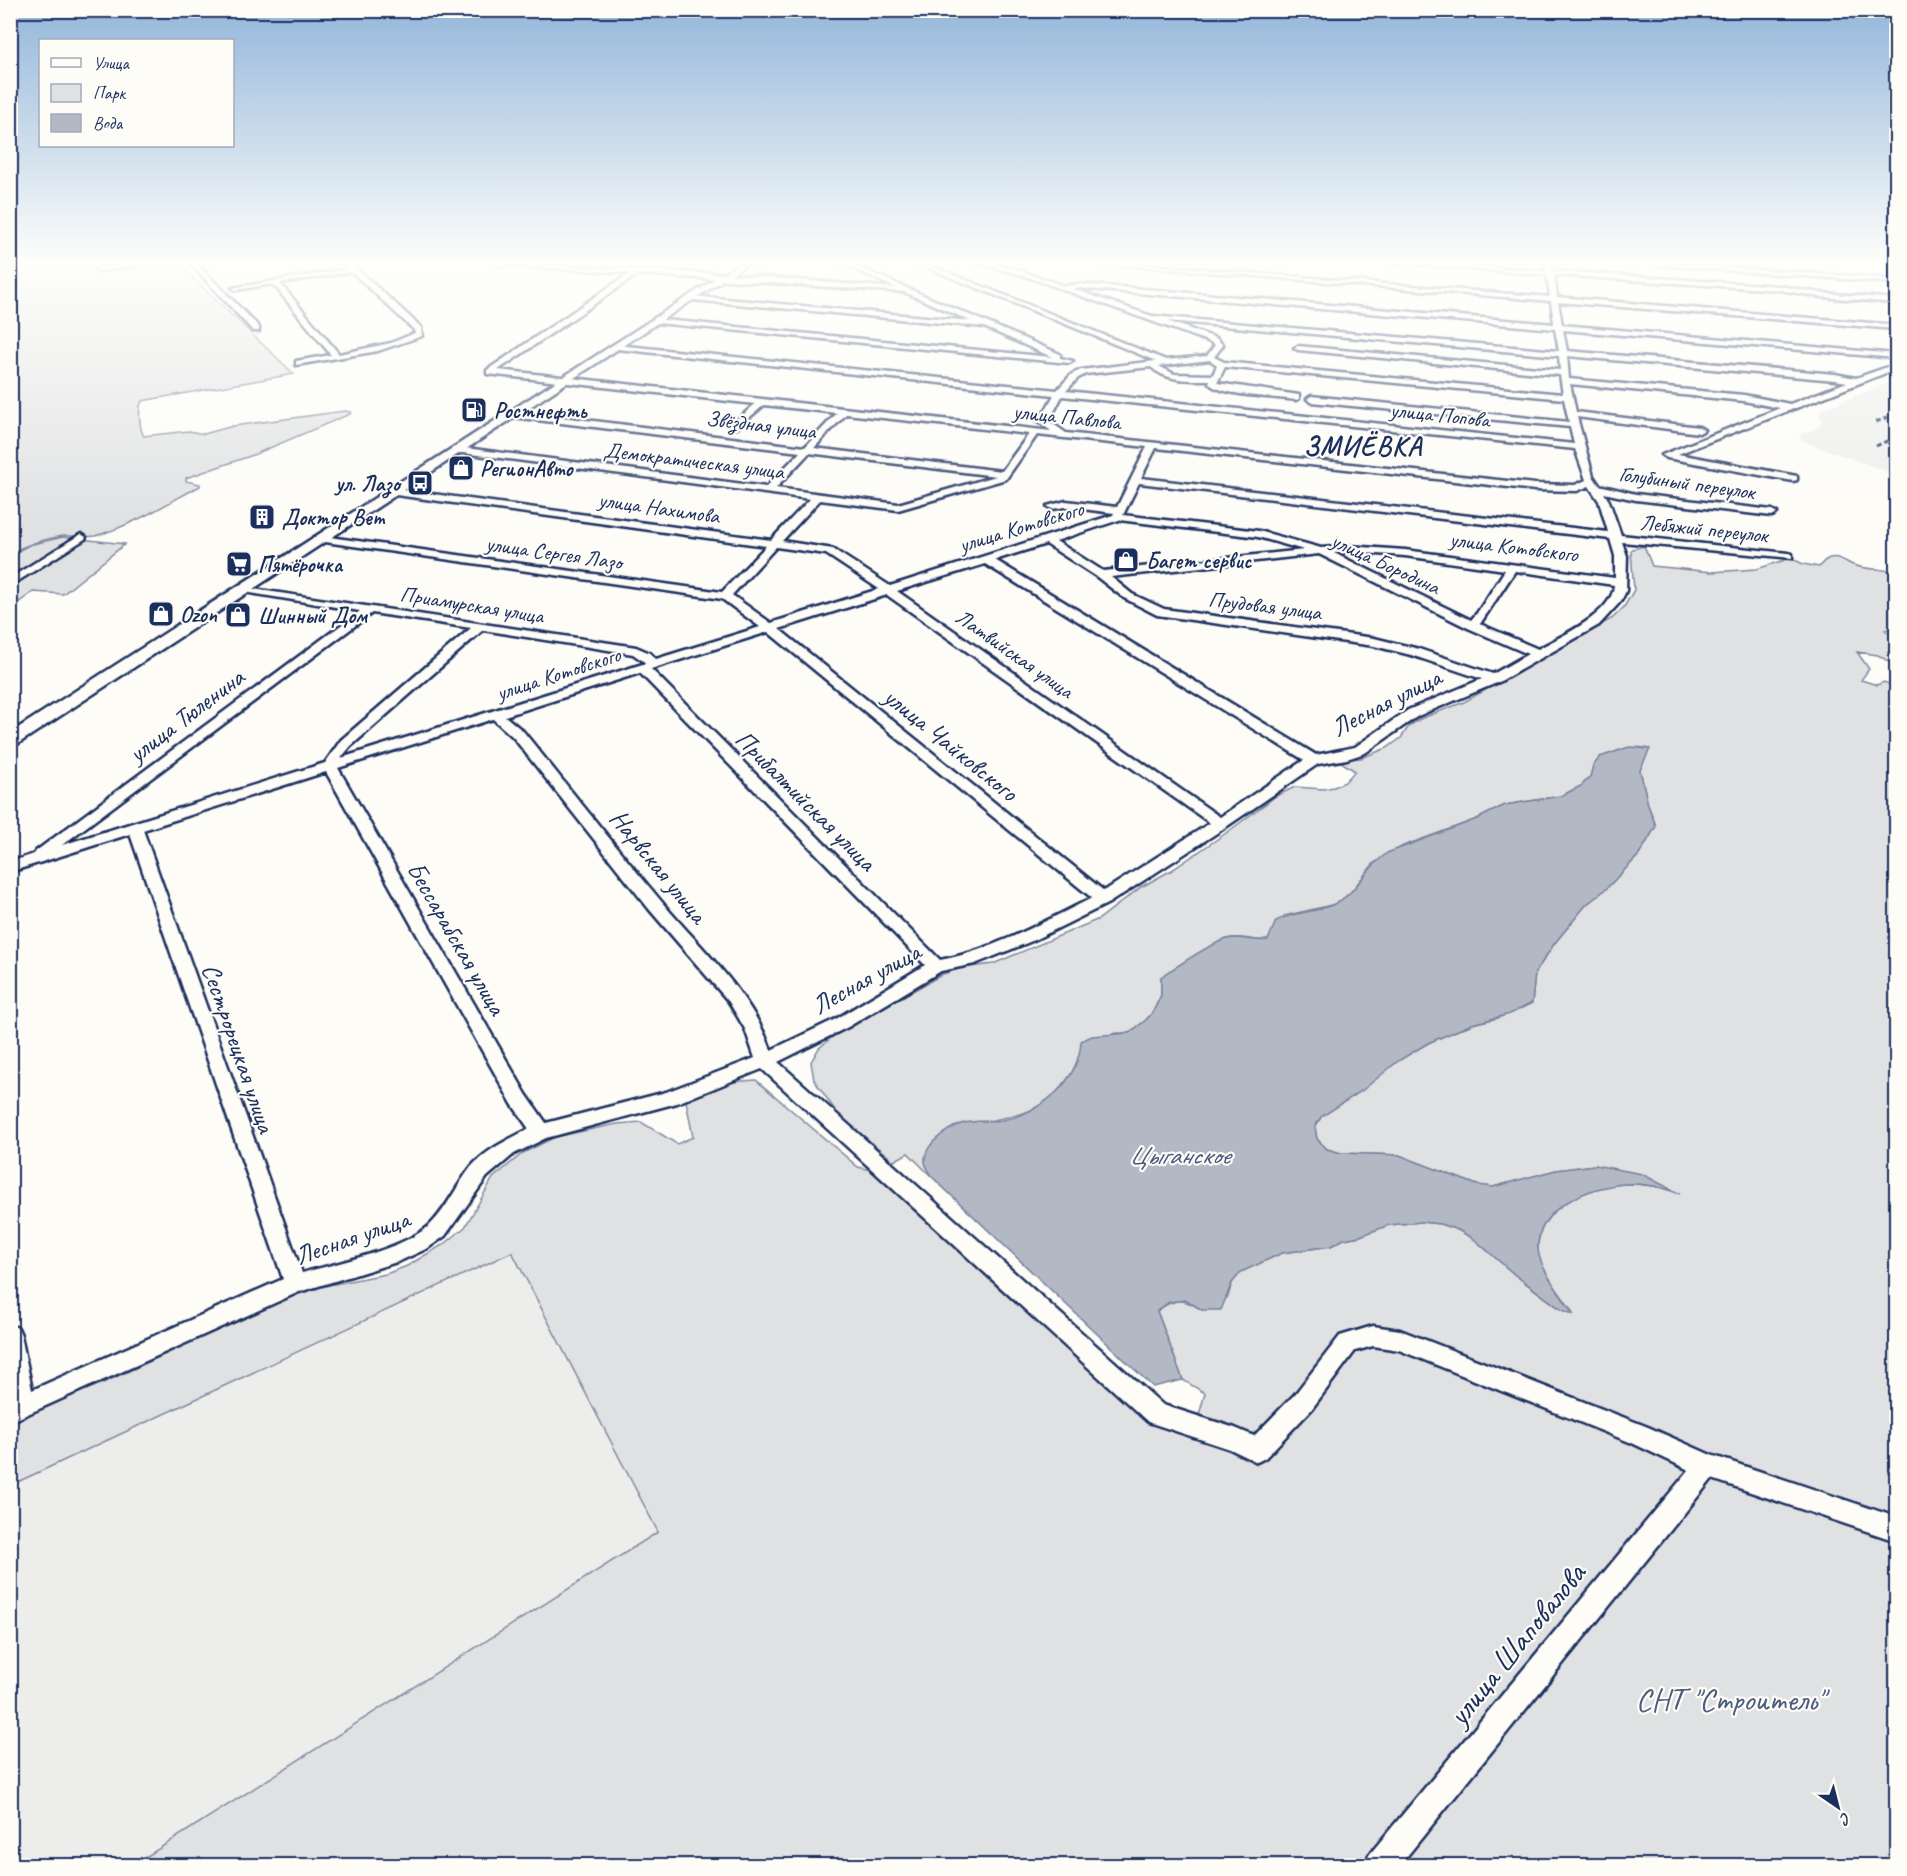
<svg xmlns="http://www.w3.org/2000/svg" width="1907" height="1876" font-family="Caveat,sans-serif">
  <rect width="100%" height="100%" fill="#fdfcf7"/>
  <filter id="ink" filterUnits="userSpaceOnUse"><feTurbulence type="fractalNoise" baseFrequency=".0167" numOctaves="2"/><feDisplacementMap in="SourceGraphic" scale="12" xChannelSelector="R" yChannelSelector="G"/><feConvolveMatrix kernelMatrix="1 2 1 2 8 2 1 2 1" color-interpolation-filters="sRGB"/></filter>
  <g filter="url(#ink)">
    <g fill="#edeeec">
      <polygon points="1896,380 1896,473 1891,473 1800,440 1801,434 1814,430 1822,421 1818,414 1823,409"/>
      <polygon points="513,1252 659,1532 133,1865 11,1865 10,1485"/>
    </g>
    <g fill="#e0e1e3" stroke="#7e88a0" stroke-width="1.5">
      <path d="M11 263H76L95 269 177 263 294 374 142 401C138 407 139 429 144 436L189 431 204 434 233 426 345 411 351 412 350 414 253 455 186 478V481L200 484V486C166 504 132 526 95 536 84 538 74 535 63 536 44 539 27 544 11 553Z"/>
      <polygon points="63,537 125,544 63,594 33,592 11,608 11,555 29,545"/>
      <polygon points="298,545 301,546 181,624 177,623 273,561 269,558 275,555 282,556"/>
      <path d="M1644 546 1652 566 1712 572 1757 569 1791 558 1803 564 1819 567C1822 563 1825 559 1830 558 1840 556 1845 562 1853 565 1868 571 1882 567 1896 573V627L1885 630 1896 638V651L1890 655 1896 661V666L1878 655 1857 652 1869 669 1861 680 1877 685 1884 682 1896 687V1865H133L658 1532 512 1252 11 1485V1420L101 1384 303 1290 386 1274 407 1266 446 1243 465 1227 493 1178 523 1153 555 1137 617 1124 641 1122 677 1144 693 1137 686 1101 731 1082 756 1080 858 1167 879 1172 1142 1417 1153 1424 1193 1437 1205 1393 1183 1380 1157 1311C1176 1297 1183 1298 1202 1310L1228 1297 1232 1283 1241 1272 1282 1253 1331 1246 1344 1239 1360 1236 1389 1225 1421 1222 1440 1224 1458 1230 1474 1239 1515 1275 1562 1310 1573 1313C1563 1294 1538 1272 1538 1249 1537 1206 1591 1185 1626 1184 1642 1183 1658 1187 1671 1189L1595 1165 1556 1170 1493 1187 1477 1185 1399 1155 1341 1153 1327 1149 1317 1139 1315 1127 1321 1117 1330 1109 1353 1096 1398 1061 1428 1043 1472 1024 1498 1018 1532 1003 1535 973 1554 944 1586 905 1606 889 1639 855 1656 826 1648 805 1640 770 1649 749C1626 743 1611 753 1593 766L1590 777 1581 786 1561 796 1505 805 1477 819 1403 846 1374 863 1350 893 1336 904 1284 916 1268 940C1255 942 1244 936 1231 938 1213 941 1178 966 1161 977V995L1153 1012 1146 1020 1129 1033H1117L1082 1041C1079 1072 1057 1098 1029 1111 998 1125 909 1119 930 1175L908 1153 894 1161 839 1116 814 1080 811 1062 819 1048 836 1034 943 974 962 968 993 964 1099 919 1141 887 1172 870 1229 831 1276 796 1295 787 1323 789 1334 787 1345 782 1355 771 1338 760 1361 758 1387 748 1401 738 1409 726 1420 719 1464 702 1613 618 1624 607 1634 590 1631 551 1633 549Z"/>
    </g>
    <path fill="#b3b8c5" stroke="#76819c" stroke-width="1.5" d="M1629 747 1650 749 1640 770 1648 805 1656 826 1639 855 1606 889 1586 905 1554 944 1535 973 1532 1003 1510 1014 1472 1024 1428 1043 1398 1061 1363 1090 1321 1117 1315 1127 1317 1139 1327 1149 1341 1153 1399 1155 1477 1185 1493 1187 1556 1170 1595 1165 1642 1174 1680 1194C1662 1187 1644 1183 1626 1184 1591 1186 1536 1207 1538 1249 1539 1268 1563 1297 1573 1314L1562 1310 1515 1275 1474 1239 1458 1230 1440 1224 1421 1222 1389 1225 1360 1236 1344 1239 1331 1246 1282 1253 1241 1272 1232 1283 1221 1310H1202L1186 1300 1169 1302 1157 1311 1183 1380 1153 1387 930 1175C929 1171 926 1166 925 1162 923 1145 947 1129 961 1124 974 1120 989 1122 1002 1120 1041 1113 1079 1082 1081 1041L1092 1036 1129 1033 1146 1020 1153 1012 1161 995V977L1169 971C1185 962 1218 938 1234 938 1247 938 1256 942 1268 940L1276 921C1295 911 1319 913 1338 902 1357 891 1367 867 1387 853L1477 819 1505 805 1561 796 1581 786 1590 777 1593 766 1600 757Z"/>
    <g fill="none" stroke-linecap="round" stroke-linejoin="round">
      <g stroke="#1b2f5e" stroke-width="5">
        <g id="minor">
          <polygon points="136,263 154,263 98,271 95,269"/>
          <polygon points="190,263 196,263 259,327 259,331 253,331"/>
          <path d="M343 263H350L357 269 421 327 422 336 378 351 296 365V361L331 355 273 284 236 290 232 288 348 269ZM352 272 414 330 415 333 391 343 339 354 280 283Z"/>
          <path d="M496 263 724 274 896 288 841 263H849L1060 354V358L1073 361 1069 363 657 323 653 321 654 319 1052 357 984 327 692 300 688 298 692 296 971 321 904 292 638 274 498 370 1051 431 1039 422 1054 395 617 349 613 347 617 345 1057 390 1072 374 1081 370 1156 361 916 263H924L1166 360 1207 356 1215 345 1210 342 1022 275 976 263H989L1012 268 1065 286 1078 284 1132 288 1554 324 1551 301 1102 263H1126L1550 297 1547 275 1393 263H1422L1546 271 1545 263H1551L1553 271 1779 286 1821 293 1896 299V303L1821 297 1779 290 1554 275 1557 297 1896 325V329L1558 302 1562 325 1896 354V358L1563 330 1567 351 1835 374 1856 378 1896 364V369L1678 454 1797 476V480L1793 481 1667 458 1662 455 1780 408 1744 401 1570 384 1576 412 1699 427 1704 430 1699 433 1577 417 1593 476 1599 485 1636 494 1772 510 1777 513 1772 516 1636 500 1604 493 1609 501 1621 535 1788 553 1792 554V558L1622 542 1627 556 1626 591 1621 601 1599 625 1499 682 1418 716 1365 753 1347 759 1318 764 1226 827 1109 903 1032 941 975 964 941 971 848 1027 778 1062 1163 1405 1235 1428 1254 1436 1295 1394 1340 1336 1373 1326 1400 1330 1648 1427 1711 1455 1896 1517V1541L1712 1479 1399 1866H1365L1369 1855 1689 1470 1632 1443 1399 1350 1373 1346 1355 1351 1311 1410 1265 1458 1257 1462 1230 1449 1148 1422 762 1069 677 1103 546 1138 514 1154 487 1177 445 1236 428 1248 400 1261 299 1292 10 1422V1325L18 1328 21 1335 32 1390 283 1279 130 834 10 872V862L34 854 36 851 360 611 244 592 238 589 240 587 636 647 650 653 656 659 760 627 722 599 318 541V537L322 536 722 592 766 546 396 495 391 492 396 489 771 540 810 499 455 452 453 450 458 447 766 487 800 452 512 417 507 414 512 411 805 447 837 413 764 405 737 428 732 425 734 423 755 404 487 374V370L630 273 499 265ZM1078 288 1555 329 1559 351 1152 316 1073 289ZM1167 321 1559 356 1560 370 1298 346 1294 348 1298 350 1560 375 1563 394 1224 362 1214 357 1223 345 1216 338ZM1567 356 1835 380 1847 382 1790 404 1744 395 1569 379ZM1210 360 1217 365 1213 375 1174 374 1159 366ZM1151 367C1167 382 1190 380 1210 380L1209 383C1219 396 1278 397 1296 400L1299 399V395L1217 383 1225 367 1564 399 1569 422 1311 396 1307 399 1311 402 1570 427 1574 444 1066 391 1078 378 1086 374ZM1062 396 1575 449 1586 480 1575 485 1535 484 1066 433 1049 421ZM846 414 1029 434 1002 471 814 448ZM1037 435 1147 447 1117 507 1066 501 1047 506 1052 509 1066 507 1114 513 1113 515 890 586 833 549 782 541 820 500 898 510 1006 479ZM1156 448 1535 490 1577 491 1589 486 1599 501 1608 532 1141 478ZM809 453 996 476 898 504 776 488ZM1139 483 1610 539 1615 556V578L1405 550 1348 546 1321 548 1259 531 1123 515ZM1119 520 1258 537 1304 550 1103 571 1056 541ZM1046 544 1097 577 1124 598 1157 615 1374 646 1411 655 1482 679 1408 710 1355 747 1316 755 995 560ZM776 547 826 554 879 589 771 623 732 595ZM1348 552 1405 556 1505 570 1477 613 1471 620 1334 553ZM1319 554 1468 628 1528 654 1493 674 1419 649 1374 638 1164 609 1132 594 1111 577ZM985 564 1304 760 1220 817 897 591ZM1515 571 1614 585C1613 614 1561 636 1538 649L1480 624ZM887 595 1210 823 1104 891 779 629ZM372 613 471 628 341 740 325 763 62 845ZM483 630 633 654 646 663 341 758 351 746ZM768 632 1092 898C1043 922 994 950 940 960L651 669ZM640 673 925 965 836 1019 771 1050C750 991 700 948 661 901 614 845 569 788 523 731L505 716ZM493 719 513 737 649 909 729 1002 745 1029 755 1058 666 1092 546 1123 526 1094 338 768ZM326 772 512 1104 529 1129C509 1139 486 1150 471 1167 457 1185 447 1208 431 1224 405 1249 337 1263 302 1273L143 830Z"/>
          <polygon points="1657,263 1896,279 1896,283 1660,265"/>
          <polygon points="81,534 86,537 85,539 10,586 10,578"/>
        </g>
      </g>
      <g stroke="#1b2f5e" stroke-width="5">
        <polygon id="major" points="740,263 749,263 16,745 10,746 10,733"/>
      </g>
      <use href="#minor" fill="#fdfcf7" fill-rule="evenodd"/>
      <use href="#major" fill="#fdfcf7" fill-rule="evenodd"/>
      <g stroke="#1b2f5e" stroke-width="3" stroke-dasharray="5 3" stroke-linecap="butt">
        <polyline points="1876,422 1896,414"/>
        <polyline points="1876,446 1896,437"/>
        <polyline points="1891,454 1896,452"/>
      </g>
    </g>
  </g>
  <linearGradient id="sky" x2="0" y2="1"><stop stop-color="#93b6da"/><stop offset="0.5" stop-color="#fefefb"/><stop offset="1" stop-color="#fefefb" stop-opacity="0"/></linearGradient>
  <rect width="1907" height="525" fill="url(#sky)"/>
  <defs>
    <g id="fuel-square" transform="scale(1.35)"><rect x="-9" y="-9" width="18" height="18" rx="4" fill="#1b2f5e" stroke="#fdfcf7"/><path d="M-5.5-6h7V0h2V4h1.3V-2.5L3-4.5l.8-.8L6-3V5H2.5V1h-1V6h-7ZM-4.2-4.7v3.2H.2V-4.7Z" fill="#fff"/></g>
    <g id="shop-square" transform="scale(1.35)"><rect x="-9" y="-9" width="18" height="18" rx="4" fill="#1b2f5e" stroke="#fdfcf7"/><path d="M-5-2.5h2.3a2.7 3.5 0 0 1 5.4 0H5L5.5 6h-11ZM-1.5-2.5h3a1.5 2.3 0 0 0-3 0Z" fill="#fff"/></g>
    <g id="bus-square" transform="scale(1.35)"><rect x="-9" y="-9" width="18" height="18" rx="4" fill="#1b2f5e" stroke="#fdfcf7"/><path d="M-5-6H5V4H4V6H2V4H-2V6H-4V4H-5ZM-3.5-4V0h7V-4ZM-3.5 1.2v1.5H-2V1.2ZM2 1.2v1.5H3.5V1.2Z" fill="#fff"/></g>
    <g id="building-square" transform="scale(1.35)"><rect x="-9" y="-9" width="18" height="18" rx="4" fill="#1b2f5e" stroke="#fdfcf7"/><path d="M-4-6H4V6H1V3H-1V6H-4ZM-2.5-4.3h1.7v1.8h-1.7ZM.8-4.3h1.7v1.8H.8ZM-2.5-1h1.7V.8h-1.7ZM.8-1h1.7V.8H.8Z" fill="#fff"/></g>
    <g id="supermarket-square" transform="scale(1.35)"><rect x="-9" y="-9" width="18" height="18" rx="4" fill="#1b2f5e" stroke="#fdfcf7"/><path d="M-6-5.5h2.5l.6 2H6L4.5 2H-2.5L-4.4-4H-6ZM-1.5 3.2a1.3 1.3 0 1 0 .1 0ZM3 3.2a1.3 1.3 0 1 0 .1 0Z" fill="#fff"/></g>
  </defs>
  <g fill-rule="evenodd">
    <use href="#fuel-square" x="474" y="410"/>
    <use href="#shop-square" x="461" y="468"/>
    <use href="#bus-square" x="420" y="483"/>
    <use href="#building-square" x="262" y="517"/>
    <use href="#shop-square" x="1126" y="560"/>
    <use href="#supermarket-square" x="239" y="564"/>
    <use href="#shop-square" x="161" y="614"/>
    <use href="#shop-square" x="238" y="615"/>
  </g>
  <g text-anchor="middle" stroke-width="4.5" stroke-linejoin="round" paint-order="stroke">
    <g font-size="22" font-weight="bold" fill="#1b2f5e" stroke="#fdfcf7" text-anchor="start">
      <text x="494" y="418">Ростнефть</text>
      <text x="480" y="476">РегионАвто</text>
      <text x="400" y="491" text-anchor="end">ул. Лазо</text>
      <text x="282" y="525">Доктор Вет</text>
      <text x="1146" y="568">Багет сервис</text>
      <text x="258" y="572">Пятёрочка</text>
      <text x="180" y="622">Ozon</text>
      <text x="258" y="623">Шинный Дом</text>
    </g>
    <g font-size="22" fill="#1b2f5e" stroke="#fdfcf7">
      <text transform="translate(1440 414) rotate(6)" y="8">улица Попова</text>
      <text transform="translate(1067 416) rotate(6)" y="8">улица Павлова</text>
      <text transform="translate(761 424) rotate(7)" y="8">Звёздная улица</text>
      <text transform="translate(694 460) rotate(7)" y="8">Демократическая улица</text>
      <text transform="translate(1687 482) rotate(8)" y="8">Голубиный переулок</text>
      <text transform="translate(659 507) rotate(8)" y="8">улица Нахимова</text>
      <text transform="translate(1021 526) rotate(-17)" y="8">улица Котовского</text>
      <text transform="translate(1704 528) rotate(6)" y="8">Лебяжий переулок</text>
      <text transform="translate(1514 546) rotate(7)" y="8">улица Котовского</text>
      <text transform="translate(554 552) rotate(8)" y="8">улица Сергея Лазо</text>
      <text transform="translate(1386 563) rotate(25)" y="8">улица Бородина</text>
      <text transform="translate(472 604) rotate(9)" y="8">Приамурская улица</text>
      <text transform="translate(1265 605) rotate(7)" y="8">Прудовая улица</text>
      <text transform="translate(1015 653) rotate(35)" y="8">Латвийская улица</text>
      <text transform="translate(558 673) rotate(-18)" y="8">улица Котовского</text>
    </g>
    <g font-size="26" fill="#1b2f5e" stroke="#fdfcf7">
      <text transform="translate(1386 702) rotate(-27)" y="9">Лесная улица</text>
      <text transform="translate(186 715) rotate(-37)" y="9">улица Тюленина</text>
      <text transform="translate(951 744) rotate(39)" y="9">улица Чайковского</text>
      <text transform="translate(806 800) rotate(45)" y="9">Прибалтийская улица</text>
      <text transform="translate(659 866) rotate(51)" y="9">Нарвская улица</text>
      <text transform="translate(457 938) rotate(60)" y="9">Бессарабская улица</text>
      <text transform="translate(866 978) rotate(-29)" y="9">Лесная улица</text>
      <text transform="translate(239 1048) rotate(71)" y="9">Сестрорецкая улица</text>
      <text transform="translate(352 1237) rotate(-19)" y="9">Лесная улица</text>
    </g>
    <g font-size="27" font-weight="bold" letter-spacing="1.5" fill="#1b2f5e" stroke="#fdfcf7">
      <text x="1363" y="455">ЗМИЁВКА</text>
    </g>
    <g font-size="27" font-style="italic" fill="#49587d" stroke="#fdfcf7">
      <text x="1179" y="1164">Цыганское</text>
    </g>
    <g font-size="32" fill="#1b2f5e" stroke="#fdfcf7">
      <text transform="translate(1516 1644) rotate(-51)" y="11">улица Шаповалова</text>
    </g>
    <g font-size="32" fill="#4c5c7f" stroke="#fdfcf7">
      <text x="1730" y="1710">СНТ "Строитель"</text>
    </g>
  </g>
  <rect width="1907" height="1876" fill="none" stroke="#fdfcf7" stroke-width="36"/>
  <rect x="18" y="18" width="1871" height="1840" fill="none" stroke="#1b2f5e" stroke-width="2" filter="url(#ink)"/>
  <rect x="39" y="39" width="195" height="108" fill="#fdfcf7" stroke="#a3aaba" stroke-width="1.5"/>
  <rect x="51" y="58" width="30" height="9" fill="#fdfcf7" stroke="#a3aaba" stroke-width="1.5"/>
  <text x="93" y="69" font-size="18" fill="#1b2f5e">Улица</text>
  <rect x="51" y="84" width="30" height="18" fill="#e0e1e3" stroke="#a3aaba" stroke-width="1.5"/>
  <text x="93" y="99" font-size="18" fill="#1b2f5e">Парк</text>
  <rect x="51" y="114" width="30" height="18" fill="#b3b8c5" stroke="#a3aaba" stroke-width="1.5"/>
  <text x="93" y="129" font-size="18" fill="#1b2f5e">Вода</text>
  <g transform="translate(1838 1807) rotate(145)" stroke="#fdfcf7" stroke-width="4.5" paint-order="stroke">
  <path d="M0-4.5L10 22L0 15L-10 22Z" fill="#1b2f5e"/>
  <text y="-9" font-size="16" font-weight="bold" text-anchor="middle" fill="#1b2f5e">С</text>
  </g>
</svg>
